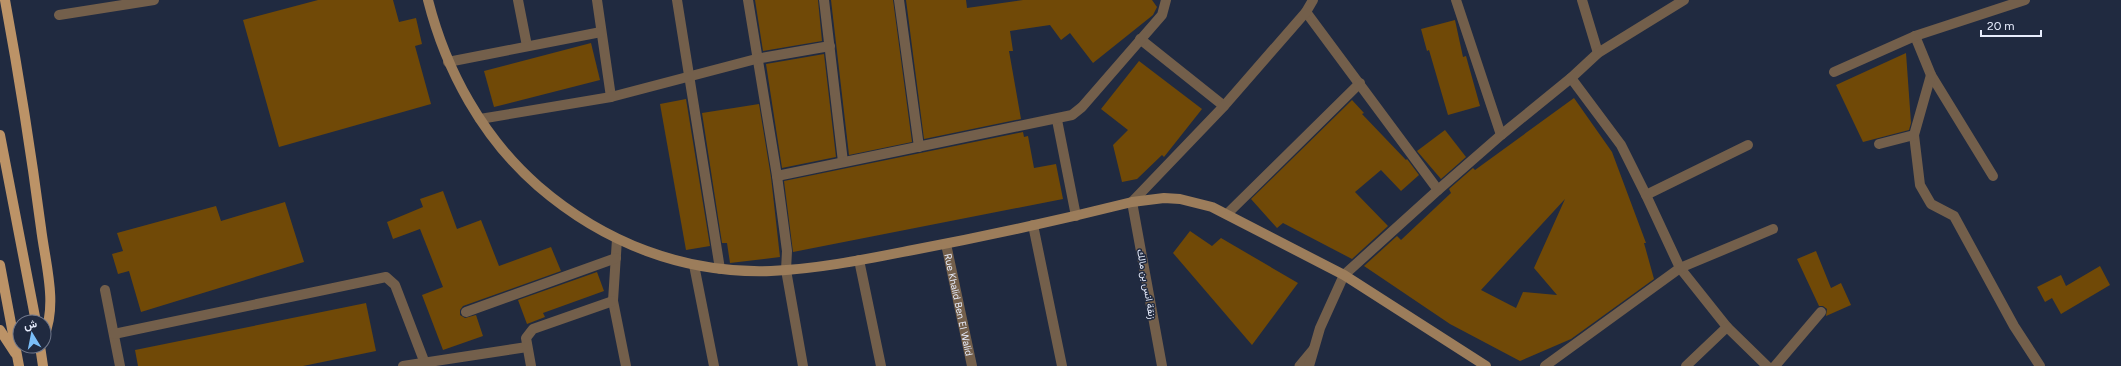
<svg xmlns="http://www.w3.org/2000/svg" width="2121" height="366" font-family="Figtree,Vazirmatn,sans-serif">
  <rect width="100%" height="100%" fill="#202a40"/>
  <g fill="#704907" fill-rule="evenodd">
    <polygon points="318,0 393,0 399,22 416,18 422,44 415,46 431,104 279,147 243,20"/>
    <polygon points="755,0 818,0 822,41 763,51"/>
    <polygon points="831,0 893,0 912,142 849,155"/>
    <polygon points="906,0 966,0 967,8 1023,0 1152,0 1157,7 1153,15 1093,63 1070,33 1061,40 1050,25 1010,31 1013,51 1009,51 1021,119 924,139"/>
    <polygon points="1455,20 1463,57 1466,56 1480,106 1448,115 1429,50 1427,51 1421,29"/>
    <polygon points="591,43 600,80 494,107 484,71"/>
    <polygon points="1906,53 1911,123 1909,130 1863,142 1836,85"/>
    <polygon points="824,54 836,157 782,168 766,64"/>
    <polygon points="1139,61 1202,109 1164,157 1162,155 1137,179 1122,182 1113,145 1128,130 1101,109"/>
    <path d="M1574 98 1612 152 1646 243H1644L1654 279 1571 339 1520 361 1450 324 1364 266 1397 236 1401 240 1451 193 1449 189 1473 168 1475 170ZM1565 199 1534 268 1557 295 1523 292 1516 308 1481 290Z"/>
    <polygon points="686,99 710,246 686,250 660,104"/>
    <polygon points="1352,100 1364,113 1362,114 1406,160 1407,159 1419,175 1401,191 1381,170 1355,192 1388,226 1352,259 1283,223 1277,228 1251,199"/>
    <polygon points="759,104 771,177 780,257 730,263 727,243 722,243 702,113"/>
    <polygon points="1445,130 1466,157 1441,179 1417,151"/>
    <polygon points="1023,132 1024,137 1028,136 1034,168 1056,164 1063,199 793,252 784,181"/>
    <polygon points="443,191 457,229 481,220 499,266 551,247 561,271 463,306 460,310 460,315 465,318 476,315 483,336 443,350 422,295 443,287 420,229 393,239 387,222 423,207 420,199"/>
    <polygon points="285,202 304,262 141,312 129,271 118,274 112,254 123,251 117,233 216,206 221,221"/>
    <polygon points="1190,231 1212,246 1221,238 1298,283 1252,345 1173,253"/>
    <polygon points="1816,251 1831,288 1841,283 1851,305 1826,316 1827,309 1823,306 1819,306 1797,259"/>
    <polygon points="2100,266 2110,285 2061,314 2052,298 2045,302 2037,287 2061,275 2066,286"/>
    <polygon points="597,272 604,291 543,313 545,317 527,324 518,300"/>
    <polygon points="366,303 376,351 303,366 138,366 135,350"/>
  </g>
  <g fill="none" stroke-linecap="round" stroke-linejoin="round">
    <polyline stroke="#735f4b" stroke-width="9" points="1299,366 1314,348"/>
    <g stroke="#735f4b" stroke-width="10">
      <polyline points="518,0 527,46"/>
      <polyline points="597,0 611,97"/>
      <polyline points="677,0 720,269"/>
      <polyline points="748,0 777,176 787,251 786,270 803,366"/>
      <polyline points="824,0 843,162"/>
      <polyline points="899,0 919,147"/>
      <polyline points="1456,0 1501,135"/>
      <polyline points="1582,0 1598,53"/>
      <polyline points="1306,12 1438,190"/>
      <polyline points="59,15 154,0"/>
      <polyline points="1915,36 1931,75 1993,176"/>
      <polyline points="1140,39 1224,106"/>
      <polyline points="448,62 601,32"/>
      <polyline points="1834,72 1915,36 2025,0"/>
      <polyline points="1571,78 1621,145 1646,195 1680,268 1727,327 1767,366"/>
      <polyline points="480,119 611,97 756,59 830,46"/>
      <polyline points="1057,120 1076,216"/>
      <polyline points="1914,135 1920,185 1931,204 1954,216 2014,326 2040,366"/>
      <polyline points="1879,144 1914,135 1931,75"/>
      <polyline points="777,176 1072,115 1082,107 1162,15 1166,0"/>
      <polyline points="1646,195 1748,145"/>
      <polyline points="1227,214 1360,83"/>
      <polyline points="1033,225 1062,366"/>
      <polyline points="617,239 613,301 626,366"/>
      <path id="s1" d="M946 244 972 366"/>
      <polyline points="859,260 881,366"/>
      <polyline points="694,265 714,366"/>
      <polyline points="105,290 120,366"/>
      <polyline points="466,312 616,258"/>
      <polyline points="114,334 386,277 395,285 426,366"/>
      <polyline points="403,366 527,347"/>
      <polyline points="531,366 526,338 533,329 613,301"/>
      <polyline points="1162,366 1132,202 1224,106 1306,12 1313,0"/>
      <polyline points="1309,366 1320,328 1344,275 1438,190 1501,135 1571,78 1598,53 1684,0"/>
      <polyline points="1545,366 1680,268 1773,229"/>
      <polyline points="1686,366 1727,327"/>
      <polyline points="1775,366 1821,312"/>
    </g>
    <path stroke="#9c7d5b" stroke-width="10" d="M428 0C446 71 483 138 538 186 604 243 684 274 771 271 819 269 867 259 913 250 987 236 1060 220 1132 202L1164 198 1180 199 1212 207 1344 275 1486 366"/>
    <g stroke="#bc9367" stroke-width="10">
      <path d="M5 0C19 76 31 152 41 228 45 262 58 304 44 336"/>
      <polyline points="0,135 36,322"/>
      <polyline points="0,265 19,366"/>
      <polyline points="0,330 15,353"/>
      <polyline points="40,346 43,366"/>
    </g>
  </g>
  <g text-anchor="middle" stroke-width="3" stroke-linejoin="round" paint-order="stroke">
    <g font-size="10" fill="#e7edfd" stroke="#202a40">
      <text transform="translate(1147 284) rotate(80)" y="4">زنقة انس بن مالك</text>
      <text dy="4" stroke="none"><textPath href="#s1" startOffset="62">Rue Khalid Ben El Walid</textPath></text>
    </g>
  </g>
  <g transform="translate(32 334) rotate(350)"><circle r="19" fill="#202a40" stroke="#70788c"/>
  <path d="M0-3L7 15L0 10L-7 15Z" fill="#7bbef8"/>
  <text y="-6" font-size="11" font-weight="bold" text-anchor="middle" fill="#e7edfd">ش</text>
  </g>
  <path d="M1981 30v6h60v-6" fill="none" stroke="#e7edfd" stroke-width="2"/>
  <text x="1987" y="30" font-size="12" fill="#e7edfd" stroke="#202a40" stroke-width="3" paint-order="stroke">20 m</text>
</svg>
